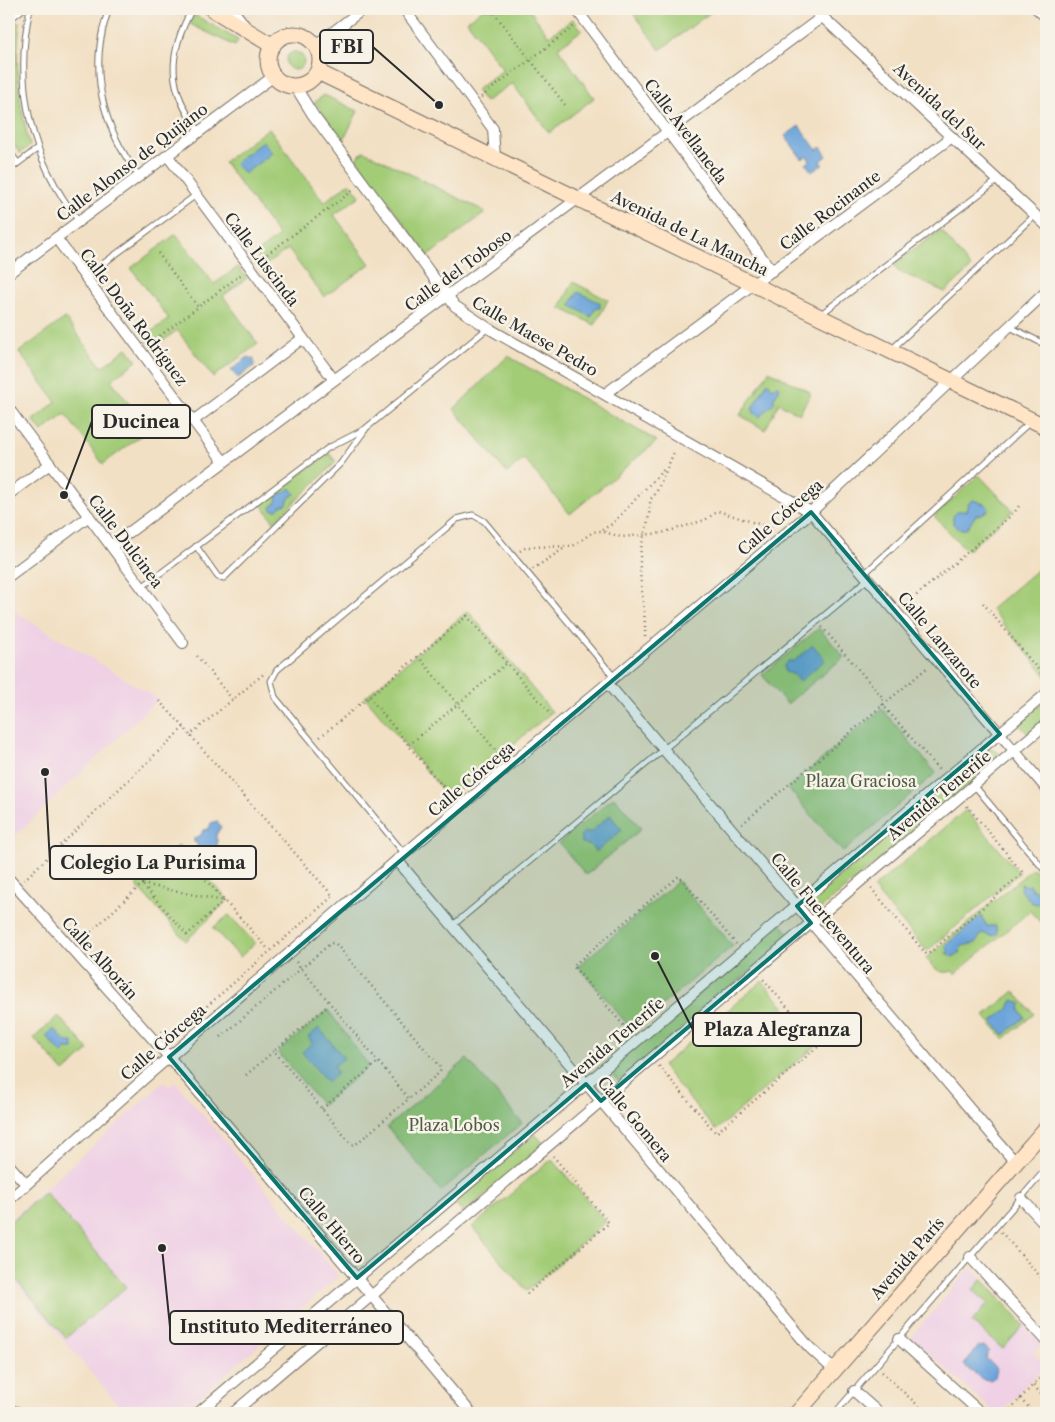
<svg xmlns="http://www.w3.org/2000/svg" width="1055" height="1422" font-family="'Libre Caslon Text',serif">
  <rect width="100%" height="100%" fill="#f7f3e8"/>
  <filter id="ink" filterUnits="userSpaceOnUse"><feTurbulence type="fractalNoise" baseFrequency=".02" numOctaves="2"/><feDisplacementMap in="SourceGraphic" scale="10" xChannelSelector="R" yChannelSelector="G"/><feConvolveMatrix kernelMatrix="1 2 1 2 8 2 1 2 1" color-interpolation-filters="sRGB"/></filter>
  <filter id="wash" filterUnits="userSpaceOnUse"><feTurbulence type="fractalNoise" baseFrequency=".0096" numOctaves="4" result="noise"/><feDisplacementMap in="SourceGraphic" scale="20" xChannelSelector="R" yChannelSelector="G"/><feGaussianBlur stdDeviation="1.12" result="paint"/><feColorMatrix in="noise" values="0 0 0 0 0 0 0 0 0 0 0 0 0 0 0 0 0 1.4 0 .05"/><feComposite in="paint" operator="in"/></filter>
  <g filter="url(#wash)">
    <rect width="100%" height="100%" fill="#f2e0c4"/>
    <g fill="#efd0e5">
      <polygon points="9,608 158,699 9,842"/>
      <polygon points="164,1082 169,1087 175,1082 339,1276 181,1413 125,1413 9,1275 9,1221"/>
      <polygon points="971,1267 1042,1344 1033,1353 1046,1367 1026,1384 1001,1413 995,1413 911,1337"/>
    </g>
    <g fill="#a3cc77" stroke="#677c51">
      <polygon points="483,9 529,9 549,36 573,19 582,30 558,48 594,98 549,133 512,83 485,102 476,90 503,70 467,21"/>
      <polygon points="630,9 715,9 660,50"/>
      <polygon points="195,15 238,40 235,46 190,24"/>
      <path d="M16 21 20 24C14 67 19 104 30 146L20 153 9 138V26Z"/>
      <circle cx="295" cy="61" r="9"/>
      <polygon points="324,95 358,111 343,141 315,102"/>
      <polygon points="269,128 324,202 350,183 360,196 334,215 370,264 324,297 288,249 264,266 255,254 279,236 224,162"/>
      <polygon points="364,151 486,212 428,256 356,158"/>
      <polygon points="941,230 971,268 945,292 898,271 895,267 897,262"/>
      <polygon points="176,234 214,284 238,267 247,278 223,296 258,344 213,377 177,330 153,349 144,337 169,319 131,268"/>
      <polygon points="573,282 608,300 595,325 560,308"/>
      <polygon points="65,318 102,367 127,348 137,361 111,380 149,430 103,464 65,414 42,432 33,420 56,402 19,352"/>
      <polygon points="508,356 657,441 570,514 524,459 507,473 454,409"/>
      <polygon points="769,371 810,392 810,395 799,414 779,403 765,430 740,415"/>
      <polygon points="329,453 336,462 274,522 261,504"/>
      <polygon points="979,475 1013,511 967,551 934,516"/>
      <polygon points="1046,562 1046,676 991,609"/>
      <polygon points="468,611 552,712 449,798 365,697"/>
      <polygon points="819,628 844,657 787,704 762,675"/>
      <polygon points="1046,700 1046,720 1029,735 1019,724"/>
      <polygon points="882,709 936,773 843,852 788,788"/>
      <polygon points="993,749 999,753 999,759 817,912 811,909 811,900 987,750"/>
      <polygon points="614,797 640,827 640,830 586,875 559,843"/>
      <polygon points="966,810 1019,873 927,951 873,888"/>
      <polygon points="179,845 228,900 186,941 136,885"/>
      <path d="M1033 868 1046 882V910H1044L1041 923 1030 911 955 974 953 971C939 975 934 968 926 958Z"/>
      <polygon points="678,881 733,946 632,1030 578,966"/>
      <polygon points="229,915 255,943 240,957 213,928"/>
      <polygon points="781,924 792,936 619,1082 609,1070"/>
      <polygon points="762,981 817,1045 716,1130 662,1066"/>
      <polygon points="1014,991 1034,1014 1004,1039 984,1016"/>
      <polygon points="328,1010 369,1066 322,1105 278,1052"/>
      <polygon points="58,1016 89,1050 64,1072 34,1038"/>
      <polygon points="467,1059 522,1123 441,1191 387,1127"/>
      <polygon points="535,1134 544,1144 463,1213 454,1202"/>
      <polygon points="552,1159 606,1222 527,1291 472,1227"/>
      <polygon points="45,1192 126,1287 66,1338 9,1271 9,1223"/>
      <polygon points="982,1279 1024,1325 1003,1349 972,1322 988,1303 973,1290"/>
    </g>
    <g fill="#6da5db" stroke="#4c6883">
      <polygon points="799,126 817,150 821,147 827,156 821,161 823,164 812,172 806,164 810,161 807,156 802,159 785,136"/>
      <polygon points="263,141 272,153 244,174 235,163"/>
      <polygon points="578,292 600,303 600,308 595,309 591,317 570,305"/>
      <polygon points="248,357 254,359 254,366 238,378 231,370"/>
      <polygon points="767,383 769,383 772,388 777,385 780,389 773,399 775,402 760,417 754,413 752,408"/>
      <polygon points="291,488 295,494 289,498 287,504 281,506 277,510 272,510 271,507 276,503 277,496"/>
      <polygon points="973,500 987,505 989,510 980,515 977,514 966,529 959,529 953,524 953,516 958,511 966,511 968,504"/>
      <polygon points="813,645 825,660 799,682 793,674 785,672 784,665 788,661 794,661"/>
      <polygon points="610,815 622,830 596,852 590,845 582,843 580,836 584,832 591,832"/>
      <path d="M217 821 221 827 216 835C218 845 220 852 210 858H202L197 853 198 845 194 842V838L201 835 203 830 209 829 211 823Z"/>
      <polygon points="1021,884 1026,886 1030,885 1032,890 1041,891 1043,894 1043,900 1038,904 1032,903 1020,889"/>
      <polygon points="981,916 987,926 996,926 997,934 991,936 982,933 976,943 962,946 959,953 953,957 946,953 949,951 945,946"/>
      <polygon points="1013,1000 1021,1003 1020,1011 1025,1017 1004,1035 992,1021 1009,1008"/>
      <polygon points="319,1028 344,1058 333,1067 338,1073 327,1082 302,1052 312,1043 308,1037"/>
      <polygon points="54,1029 66,1042 73,1042 73,1049 66,1049 62,1054 46,1036"/>
      <polygon points="983,1346 989,1351 986,1358 997,1369 995,1377 990,1380 982,1379 964,1365 978,1347"/>
    </g>
  </g>
  <g filter="url(#ink)">
    <g fill="none" stroke-linecap="round" stroke-linejoin="round">
      <g stroke="#716a61" stroke-width="7">
        <g id="lane">
          <path d="M30 9C13 85 31 160 79 221"/>
          <path d="M109 9C87 68 102 127 139 176"/>
          <path d="M192 9C167 55 167 89 199 131"/>
          <polyline points="9,20 23,9"/>
          <polyline points="9,151 18,163"/>
          <polyline points="9,170 37,149"/>
          <polyline points="85,277 196,195"/>
          <polyline points="821,314 998,180"/>
          <polyline points="1010,327 1046,345"/>
          <polyline points="891,350 1035,215"/>
          <polyline points="196,546 218,577 224,578 341,463 365,430"/>
          <polyline points="864,574 1030,422"/>
          <polyline points="142,587 328,448 365,429 488,328"/>
          <polyline points="974,785 1046,872"/>
          <polyline points="404,853 275,697 271,681 277,670 457,519 473,515 484,521 615,678"/>
          <polyline points="452,926 868,579"/>
          <polyline points="835,1413 1046,1169"/>
        </g>
      </g>
      <g stroke="#716a61" stroke-width="12">
        <g id="street">
          <polyline points="232,9 246,27"/>
          <polyline points="404,9 493,129 495,158"/>
          <polyline points="576,9 772,271"/>
          <polyline points="814,9 1046,225"/>
          <polyline points="1037,9 1046,17"/>
          <polyline points="316,45 363,9"/>
          <polyline points="295,86 313,115 455,306 488,328 811,512 1046,788"/>
          <polyline points="167,155 334,380"/>
          <polyline points="56,238 224,462"/>
          <polyline points="9,273 274,76"/>
          <polyline points="605,394 952,137"/>
          <polyline points="9,409 183,643"/>
          <polyline points="193,421 303,338"/>
          <polyline points="9,494 50,464"/>
          <polyline points="111,546 822,17"/>
          <polyline points="9,576 89,516"/>
          <polyline points="608,684 1015,1162"/>
          <polyline points="397,860 809,1347 834,1370"/>
          <polyline points="9,879 169,1057 471,1413"/>
          <polyline points="9,1165 26,1184"/>
          <polyline points="1021,1198 1046,1225"/>
          <polyline points="9,1200 146,1077 397,860 811,512 1046,292"/>
          <polyline points="970,1257 1046,1340"/>
          <polyline points="899,1339 981,1413"/>
          <polyline points="854,1391 879,1413"/>
          <polyline points="9,1410 21,1413"/>
          <polyline points="198,1413 1046,694"/>
          <polyline points="233,1413 1046,724"/>
        </g>
      </g>
      <g stroke="#716a61" stroke-width="17">
        <g id="secondary">
          <polyline points="212,9 273,46"/>
          <circle cx="294" cy="60" r="26"/>
          <polyline points="318,72 1046,427"/>
          <polyline points="797,1413 1046,1128"/>
        </g>
      </g>
      <g stroke="#716a61" stroke-width="2.5" stroke-dasharray="1 4" stroke-linecap="butt">
        <polyline points="491,9 566,106"/>
        <polyline points="481,97 576,25"/>
        <polyline points="158,253 198,307"/>
        <polyline points="259,260 355,189"/>
        <polyline points="148,345 243,273"/>
        <polyline points="602,530 612,524 665,468"/>
        <polyline points="520,551 527,547 573,546 593,532 601,531 621,537 662,533 705,520 718,511 774,529"/>
        <polyline points="533,569 563,549"/>
        <polyline points="983,603 1046,679"/>
        <polyline points="905,605 1014,513 1019,506"/>
        <polyline points="822,627 883,698 882,704 939,770"/>
        <path d="M645 637C646 610 639 585 640 558 641 538 651 521 650 500L656 493 675 450"/>
        <polyline points="197,656 232,699"/>
        <polyline points="418,656 501,757"/>
        <polyline points="369,697 452,798"/>
        <polyline points="159,701 184,727"/>
        <polyline points="320,737 467,616 551,715"/>
        <polyline points="409,745 507,663"/>
        <polyline points="742,824 928,667"/>
        <polyline points="24,880 184,727 190,735 266,672"/>
        <polyline points="871,888 927,955 1023,873 967,806"/>
        <polyline points="224,901 187,935 142,884 178,849 269,950"/>
        <polyline points="80,942 142,884 224,901"/>
        <polyline points="296,962 409,1099"/>
        <polyline points="161,1032 173,1032 182,1028 333,896 190,735"/>
        <polyline points="630,1033 573,966 679,876 736,944"/>
        <polyline points="221,1037 331,943 336,944 441,1068 440,1072 355,1145 351,1144 274,1051 329,1005"/>
        <polyline points="659,1066 716,1133 820,1045 763,979"/>
        <polyline points="246,1075 274,1051"/>
        <polyline points="322,1109 378,1062"/>
        <polyline points="1001,1232 1046,1283"/>
        <polyline points="527,1294 609,1223 553,1156"/>
        <polyline points="1046,1371 1033,1385 1046,1399"/>
        <polyline points="882,1372 926,1413"/>
        <polyline points="1020,1399 1035,1413"/>
        <polyline points="1007,1413 1033,1385"/>
      </g>
      <use href="#lane" stroke="#fff" stroke-width="5"/>
      <use href="#street" stroke="#fff" stroke-width="10"/>
      <use href="#secondary" stroke="#ffe4c6" stroke-width="15"/>
    </g>
  </g>
  <path fill="#0f766e" fill-opacity="0.2" stroke="#0f766e" stroke-width="4" stroke-linejoin="round" d="M811 512 1000 734 797 906 811 923 791 940 601 1101 586 1084 357 1278 169 1057Z"/>
  <g text-anchor="middle" stroke-width="5" stroke-linejoin="round" paint-order="stroke">
    <g font-size="16" fill="#2b2b2b" stroke="#f7f3e8">
      <text transform="translate(940 106) rotate(43)" y="6">Avenida del Sur</text>
      <text transform="translate(686 131) rotate(53)" y="6">Calle Avellaneda</text>
      <text transform="translate(132 162) rotate(-37)" y="6">Calle Alonso de Quijano</text>
      <text transform="translate(830 210) rotate(-37)" y="6">Calle Rocinante</text>
      <text transform="translate(690 233) rotate(26)" y="6">Avenida de La Mancha</text>
      <text transform="translate(262 259) rotate(53)" y="6">Calle Luscinda</text>
      <text transform="translate(458 270) rotate(-36)" y="6">Calle del Toboso</text>
      <text transform="translate(134 317) rotate(53)" y="6">Calle Doña Rodríguez</text>
      <text transform="translate(535 336) rotate(30)" y="6">Calle Maese Pedro</text>
      <text transform="translate(780 517) rotate(-41)" y="6">Calle Córcega</text>
      <text transform="translate(126 541) rotate(53)" y="6">Calle Dulcinea</text>
      <text transform="translate(940 640) rotate(50)" y="6">Calle Lanzarote</text>
      <text transform="translate(471 779) rotate(-40)" y="6">Calle Córcega</text>
      <text transform="translate(939 795) rotate(-40)" y="6">Avenida Tenerife</text>
      <text transform="translate(823 913) rotate(50)" y="6">Calle Fuerteventura</text>
      <text transform="translate(100 958) rotate(48)" y="6">Calle Alborán</text>
      <text transform="translate(163 1042) rotate(-41)" y="6">Calle Córcega</text>
      <text transform="translate(612 1042) rotate(-40)" y="6">Avenida Tenerife</text>
      <text transform="translate(635 1119) rotate(50)" y="6">Calle Gomera</text>
      <text transform="translate(332 1225) rotate(50)" y="6">Calle Hierro</text>
      <text transform="translate(907 1258) rotate(-49)" y="6">Avenida París</text>
    </g>
    <g font-size="16" fill="#4f5b42" stroke="#f7f3e8">
      <text x="861" y="787">Plaza Graciosa</text>
      <text x="454" y="1131">Plaza Lobos</text>
    </g>
  </g>
  <path fill="none" stroke="#2b2b2b" stroke-width="2" d="M439 105L373 47M64 495L92 421M45 772L50 863M655 956L693 1030M162 1248L170 1327"/>
  <g fill="#2b2b2b" stroke="#f7f3e8" stroke-width="2">
    <circle cx="439" cy="105" r="5"/>
    <circle cx="64" cy="495" r="5"/>
    <circle cx="45" cy="772" r="5"/>
    <circle cx="655" cy="956" r="5"/>
    <circle cx="162" cy="1248" r="5"/>
  </g>
  <g fill="#f7f3e8" stroke="#2b2b2b" stroke-width="2">
    <rect x="320" y="30" width="53" height="33" rx="5"/>
    <rect x="92" y="405" width="98" height="33" rx="5"/>
    <rect x="50" y="846" width="206" height="33" rx="5"/>
    <rect x="693" y="1013" width="168" height="33" rx="5"/>
    <rect x="170" y="1311" width="233" height="33" rx="5"/>
  </g>
  <g font-size="18" text-anchor="middle" font-weight="bold" fill="#2b2b2b">
    <text x="347" y="53">FBI</text>
    <text x="141" y="428">Ducinea</text>
    <text x="153" y="869">Colegio La Purísima</text>
    <text x="777" y="1036">Plaza Alegranza</text>
    <text x="286" y="1333">Instituto Mediterráneo</text>
  </g>
  <rect width="1055" height="1422" fill="none" stroke="#f7f3e8" stroke-width="30"/>
</svg>
